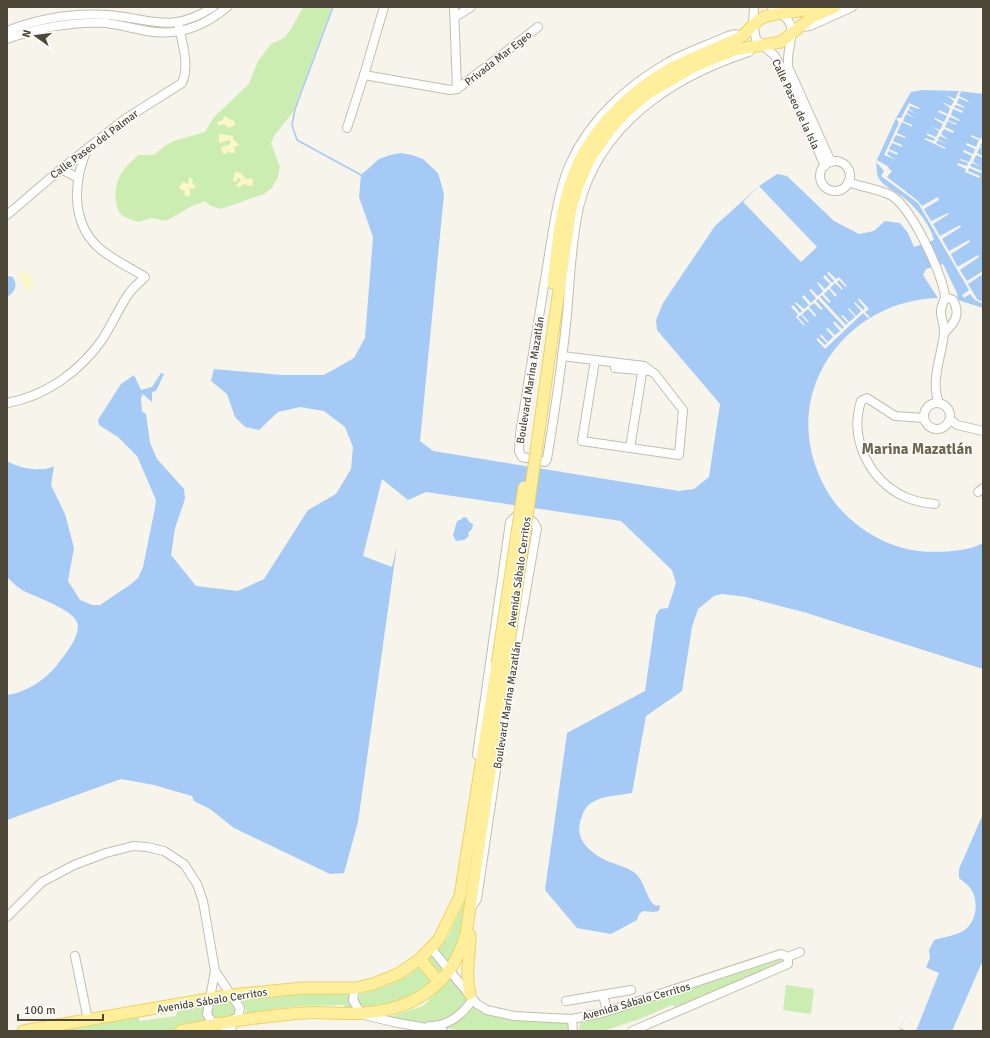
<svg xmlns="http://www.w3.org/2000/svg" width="990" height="1038" font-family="Signika,sans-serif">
  <rect width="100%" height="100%" fill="#f6f4eb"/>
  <g fill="#cbedb2">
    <path d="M303 7H332L293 112 274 136 271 143 280 167 278 177 272 188 264 194 221 209 211 206 205 201 190 207 166 221 152 218 138 222C133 220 127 218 123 216 119 213 117 207 116 202 113 181 123 167 139 155H154L166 145 174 141 205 132 214 117 249 84 258 61 271 44 284 38 291 29Z"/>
    <polygon points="467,896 467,918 449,965 437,951 447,939"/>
    <polygon points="431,953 443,968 441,971 438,972 425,959"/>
    <polygon points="782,959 786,961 680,1009 672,1005 640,1019 603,1031 579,1031 580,1024 583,1020"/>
    <path d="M422 965 433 980C410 1001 393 1003 364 1011L356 1004 360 994C383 988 404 981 422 965Z"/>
    <path d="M452 977 469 998C465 1003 462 1009 458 1013 439 1030 411 1023 389 1017L423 1006Z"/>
    <polygon points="786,985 814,989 811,1014 783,1010"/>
    <polygon points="352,992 350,1002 354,1010 345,1009 344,1005 302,1006 273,1009 273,1014 244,1019 246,1009 242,1000 284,993"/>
    <polygon points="230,1000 239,1008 234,1017 215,1020 211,1017 212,1004"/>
    <polygon points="471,1003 479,1011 503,1016 564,1021 568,1024 569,1030 467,1031 436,1027"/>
    <polygon points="203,1005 205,1006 208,1025 167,1031 59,1031 60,1029 137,1016 140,1021 176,1016 178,1009"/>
  </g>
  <g fill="#fbf7c6">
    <polygon points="224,116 234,121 235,125 229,128 224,124 218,126 217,122 223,120"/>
    <polygon points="219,134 233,136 233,139 240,145 234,147 235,153 231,153 228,151 226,154 223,154 221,147 229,145 231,141 229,140 219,143"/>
    <polygon points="235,172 241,173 246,179 252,178 253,184 251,186 244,184 238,188 236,185 241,180 238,177 236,182 233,181"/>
    <polygon points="189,177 193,179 192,183 196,187 194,189 189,188 191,194 188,197 184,195 185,191 180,189 179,187 183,182 188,184"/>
    <path d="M21 271C26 271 34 280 36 285L34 286 27 282 32 289 30 291 25 287 19 274Z"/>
  </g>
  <g fill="#a5caf6">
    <path d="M922 90 959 91 983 94V308L958 300 957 293 943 264 926 269 923 275 938 298C850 300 784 385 817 470 826 494 840 512 860 527 878 540 896 548 918 551 935 553 968 552 983 543V669L807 613 746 597 722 594 714 596 698 609 692 627 682 691 646 716 632 793C620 795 602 796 593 802 587 805 584 810 582 816 574 836 584 847 601 858 612 864 626 866 635 873 645 881 646 900 656 906L660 905 659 911 653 912 643 911 639 914 637 920 611 934 577 928 545 890 567 733 645 691 656 615 660 609 668 608 676 583 672 570 621 521 426 492 408 500 401 517 358 822 344 873 330 874 234 828 210 809 194 801 192 796 154 785 121 779 7 820V695C28 692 48 678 60 661 67 652 78 638 78 626 78 611 38 598 26 592 19 589 13 583 7 577V461C18 468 43 473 54 466L51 485 65 514 74 548 68 581 80 600 92 605H100L131 584 138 578 143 567 155 508 156 500 137 456 118 437 99 425 98 420 121 384 134 375 141 390 152 387 161 373 164 374 156 391 152 392V402L143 394 141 398 142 411 146 414 150 443 157 459 184 489 185 499 175 528 171 555 196 586 238 591 264 579 308 510 336 494 351 469 353 447 345 427 324 411 300 407 278 412 259 430 245 427 235 417 227 394 211 381 214 369 282 375H324L354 358 365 338 373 237 359 197 361 175 379 159 390 155 401 153 412 155 423 159 438 173 444 194 420 441 433 451 679 491 694 489 709 477 720 404 657 330 656 320 663 303 715 226 759 186 777 174 787 176 834 221 859 234 874 231 885 221 900 223 908 233 914 247 934 240C930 223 913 204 900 195 893 190 885 187 880 180 876 175 877 168 876 162L896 118 911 92Z"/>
    <path d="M7 276 13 277C18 286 15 292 7 297Z"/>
    <polygon points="463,517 467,518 469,522 473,524 472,529 468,533 469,536 464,540 456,541 453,535 457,521 462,519"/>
    <path d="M983 814V1031H901L900 1028 930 958 929 950 934 940C943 937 955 936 963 931 977 923 979 901 971 889 968 885 963 881 959 878V869Z"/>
  </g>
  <g fill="#f6f4eb">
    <polygon points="959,91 961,92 959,96 969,101 968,102 959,98 957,103 965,107 964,108 956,105 954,107 963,111 962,113 953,109 951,115 960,120 959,121 950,117 948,120 957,124 956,125 948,121 945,127 954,131 953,133 944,129 941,134 949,140 940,136 938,139 947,144 938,140 936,143 946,148 945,149 924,139 925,138 934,141 935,139 927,135 927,133 936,137 939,131 931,126 940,130 943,124 934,119 935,118 944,122 947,116 938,112 939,110 948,114 950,108 942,102 951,106 954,101 946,95 955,99"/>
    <polygon points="909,103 920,108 919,109 910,106 909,109 917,114 908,110 907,113 915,118 906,114 903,121 912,125 912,127 902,122 897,133 906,137 905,138 896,135 893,141 902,145 902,147 892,143 889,149 898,153 897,155 889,151 887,154 896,160 884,155 899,123 896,118 901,118"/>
    <polygon points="983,133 983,142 980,145 983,148 980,147 977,153 983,156 983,158 976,155 973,162 983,167 972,163 970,166 982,171 981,173 969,168 968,171 980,176 979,178 965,172 966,169 957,165 958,163 967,166 968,163 960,160 961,159 969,162 972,156 963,152 964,150 973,154 975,149 966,145 967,143 976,147 979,140 971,137 971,135 981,139"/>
    <polygon points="877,160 889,167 888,168 892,171 887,177 918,201 922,206 938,197 939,200 924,209 931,221 948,213 949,214 933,224 940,236 960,225 961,227 942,239 949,251 969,240 970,242 951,254 957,266 959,266 978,255 979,257 960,270 967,281 983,271 983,274 968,284 977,299 983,302 983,304 975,300 970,294 964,298 962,295 969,290 918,203 881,176 884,171 876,162"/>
    <polygon points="759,186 817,247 801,262 743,202"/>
    <polygon points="829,272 836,279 839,277 847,286 846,287 839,280 837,282 843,289 842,290 835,283 830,288 837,295 835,297 829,289 824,294 831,302 829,303 822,295 820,297 846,325 848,323 841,316 843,315 849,322 855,317 848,309 849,308 856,316 861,311 854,303 855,302 863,310 865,308 858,300 859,298 869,309 865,312 870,317 868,318 863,313 825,349 816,339 818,338 825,345 827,343 820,336 821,334 828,342 833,337 826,329 828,328 835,335 840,331 833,323 834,321 842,329 844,327 818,299 816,301 823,309 821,310 814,303 809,307 816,315 815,317 808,309 802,314 809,322 808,323 801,315 798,317 805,325 804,326 796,317 798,314 791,307 793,305 800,313 802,311 795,303 796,302 804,309 809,305 802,297 804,295 811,303 816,298 809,290 811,289 818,296 823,291 817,283 818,282 825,289 830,284 823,277 825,275 832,283 834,281 827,273"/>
    <polygon points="382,479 408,500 392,567 363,556"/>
    <polygon points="983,960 983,1031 952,1031"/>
    <polygon points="925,967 939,973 916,1031 907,1031 900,1028"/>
  </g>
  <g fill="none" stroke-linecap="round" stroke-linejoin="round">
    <polyline stroke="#a5caf6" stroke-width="1.5" points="333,7 295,109 292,125 297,140 361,175"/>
    <g stroke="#c3bead" stroke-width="10">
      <g id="minor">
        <polyline points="454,7 457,89"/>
        <polyline points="754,7 753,24 756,39 775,56 782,69 825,166"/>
        <path d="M772 7C805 27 786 37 788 67L831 162"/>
        <polyline points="455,17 471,7"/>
        <polyline points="800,27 810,26 852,7"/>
        <path d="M7 31C38 19 73 13 107 15 151 18 170 35 213 7"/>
        <path d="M742 37 735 34 728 36C708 45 686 52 667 63 627 86 590 120 571 162 561 183 557 208 553 230L520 434 519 451 522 457 545 462 547 459C555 411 562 363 567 315 570 280 571 242 579 207 599 125 672 77 749 52"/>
        <path d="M7 39C37 28 74 21 106 23 122 25 138 30 154 32 182 35 206 25 227 7"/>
        <polyline points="364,75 450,90 457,89 538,27"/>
        <polyline points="347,128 364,75 384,7"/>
        <circle cx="835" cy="176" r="15"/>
        <polyline points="61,169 78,178"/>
        <path d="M848 182C861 187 880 189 892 196 913 210 940 270 945 295 946 300 940 306 941 312 941 319 945 326 944 333 942 356 930 380 939 403"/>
        <path d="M7 215 55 174 125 119 182 83C190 65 182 42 178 23"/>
        <path d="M944 333C955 323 961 314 953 300L945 297"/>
        <polyline points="562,356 644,366 655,374 683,410 679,455 582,441 595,360"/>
        <polyline points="615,368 650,371"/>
        <circle cx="937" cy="416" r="13"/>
        <path d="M7 403C46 396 79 372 102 340 112 325 119 307 130 292 134 287 140 282 145 277 129 267 111 259 98 247 70 221 74 180 87 149"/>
        <path d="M924 418 895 416 867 398 861 401C849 439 869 480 905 497 914 501 924 503 935 504"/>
        <polyline points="951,420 957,425 983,431"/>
        <polyline points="630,448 643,367"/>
        <polyline points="978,492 983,488"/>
        <path d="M471 908 477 899 502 729 537 528C533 519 526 516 516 516L510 522 477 755"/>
        <polyline points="7,917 42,882 74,865 106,853 133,846 147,847 164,851 184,864 197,884 203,901 215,971 240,1008 238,1017 230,1021 232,1031"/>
        <polyline points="431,948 477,1004 487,1010 514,1016 551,1018 572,1019 602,1013 781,954 788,957"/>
        <polyline points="75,956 88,1020"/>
        <polyline points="788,957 800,952"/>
        <polyline points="215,971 207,1014 212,1022 223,1023 225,1031"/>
        <polyline points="355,988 353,1000 361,1014 393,1022 443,1031"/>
        <polyline points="603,995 607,1011"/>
        <polyline points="566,1001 631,990"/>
        <polyline points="572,1019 573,1031"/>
        <path d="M429 1026C449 1026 462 1015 473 999"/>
        <polyline points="632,1031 788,964 788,957"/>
      </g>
    </g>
    <g stroke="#ecd464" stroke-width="13">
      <g id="major">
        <path d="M553 283C557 251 559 219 569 188 584 137 624 95 670 69 688 59 707 53 725 44 730 42 737 40 742 36 750 30 754 21 764 17 781 11 798 14 814 7"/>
        <polyline points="552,338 571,209 578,186 589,160 611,128 626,112 647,94 693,67 734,50 781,42 812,17 835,7"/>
        <polyline points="420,959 439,982"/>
        <path d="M470 994C465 974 470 956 470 935"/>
        <polyline points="23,1031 231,995 302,988 355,988 373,984 398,974 420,959 439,939 460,896 497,664"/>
        <path d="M181 1031C221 1023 261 1016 302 1013 322 1011 342 1015 363 1013 413 1010 452 985 466 934L506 665"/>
      </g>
    </g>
    <use href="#minor" stroke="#fff" stroke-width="8"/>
    <use href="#major" stroke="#ffef9c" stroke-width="11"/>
    <g stroke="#ecd464" stroke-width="13" stroke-linecap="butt">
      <g id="major-bridge">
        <polyline points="497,664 524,487"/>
        <polyline points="506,665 552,338"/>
      </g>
    </g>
    <use href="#major-bridge" stroke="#ffef9c" stroke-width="11"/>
  </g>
  <g text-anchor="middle" stroke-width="3" stroke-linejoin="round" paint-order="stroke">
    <g font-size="11" fill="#4c4738" stroke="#fff">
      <text transform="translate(498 58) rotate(-38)" y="4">Privada Mar Egeo</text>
      <text transform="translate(796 104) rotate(65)" y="4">Calle Paseo de la Isla</text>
      <text transform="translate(94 144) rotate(-37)" y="4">Calle Paseo del Palmar</text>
      <text transform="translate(530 380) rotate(-81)" y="4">Boulevard Marina Mazatlán</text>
      <text transform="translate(519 572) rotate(-82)" y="4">Avenida Sábalo Cerritos</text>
      <text transform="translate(507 705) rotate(-81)" y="4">Boulevard Marina Mazatlán</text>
      <text transform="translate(212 1000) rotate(-9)" y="4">Avenida Sábalo Cerritos</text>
      <text transform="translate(636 1001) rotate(-16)" y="4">Avenida Sábalo Cerritos</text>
    </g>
    <g font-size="15" font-weight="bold" fill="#6f664e" stroke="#fff">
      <text x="917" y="454">Marina Mazatlán</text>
    </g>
  </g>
  <rect width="990" height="1038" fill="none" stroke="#4c4738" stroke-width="16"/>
  <g transform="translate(36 36) rotate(284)" stroke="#ffffff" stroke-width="3" paint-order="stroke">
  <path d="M0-3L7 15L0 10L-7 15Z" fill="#4c4738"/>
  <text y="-6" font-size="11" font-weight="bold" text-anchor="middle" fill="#4c4738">N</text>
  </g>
  <path d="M18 1014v6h85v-6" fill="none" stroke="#4c4738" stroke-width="2"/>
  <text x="24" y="1014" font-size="12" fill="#4c4738" stroke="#ffffff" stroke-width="3" paint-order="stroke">100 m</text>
</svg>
